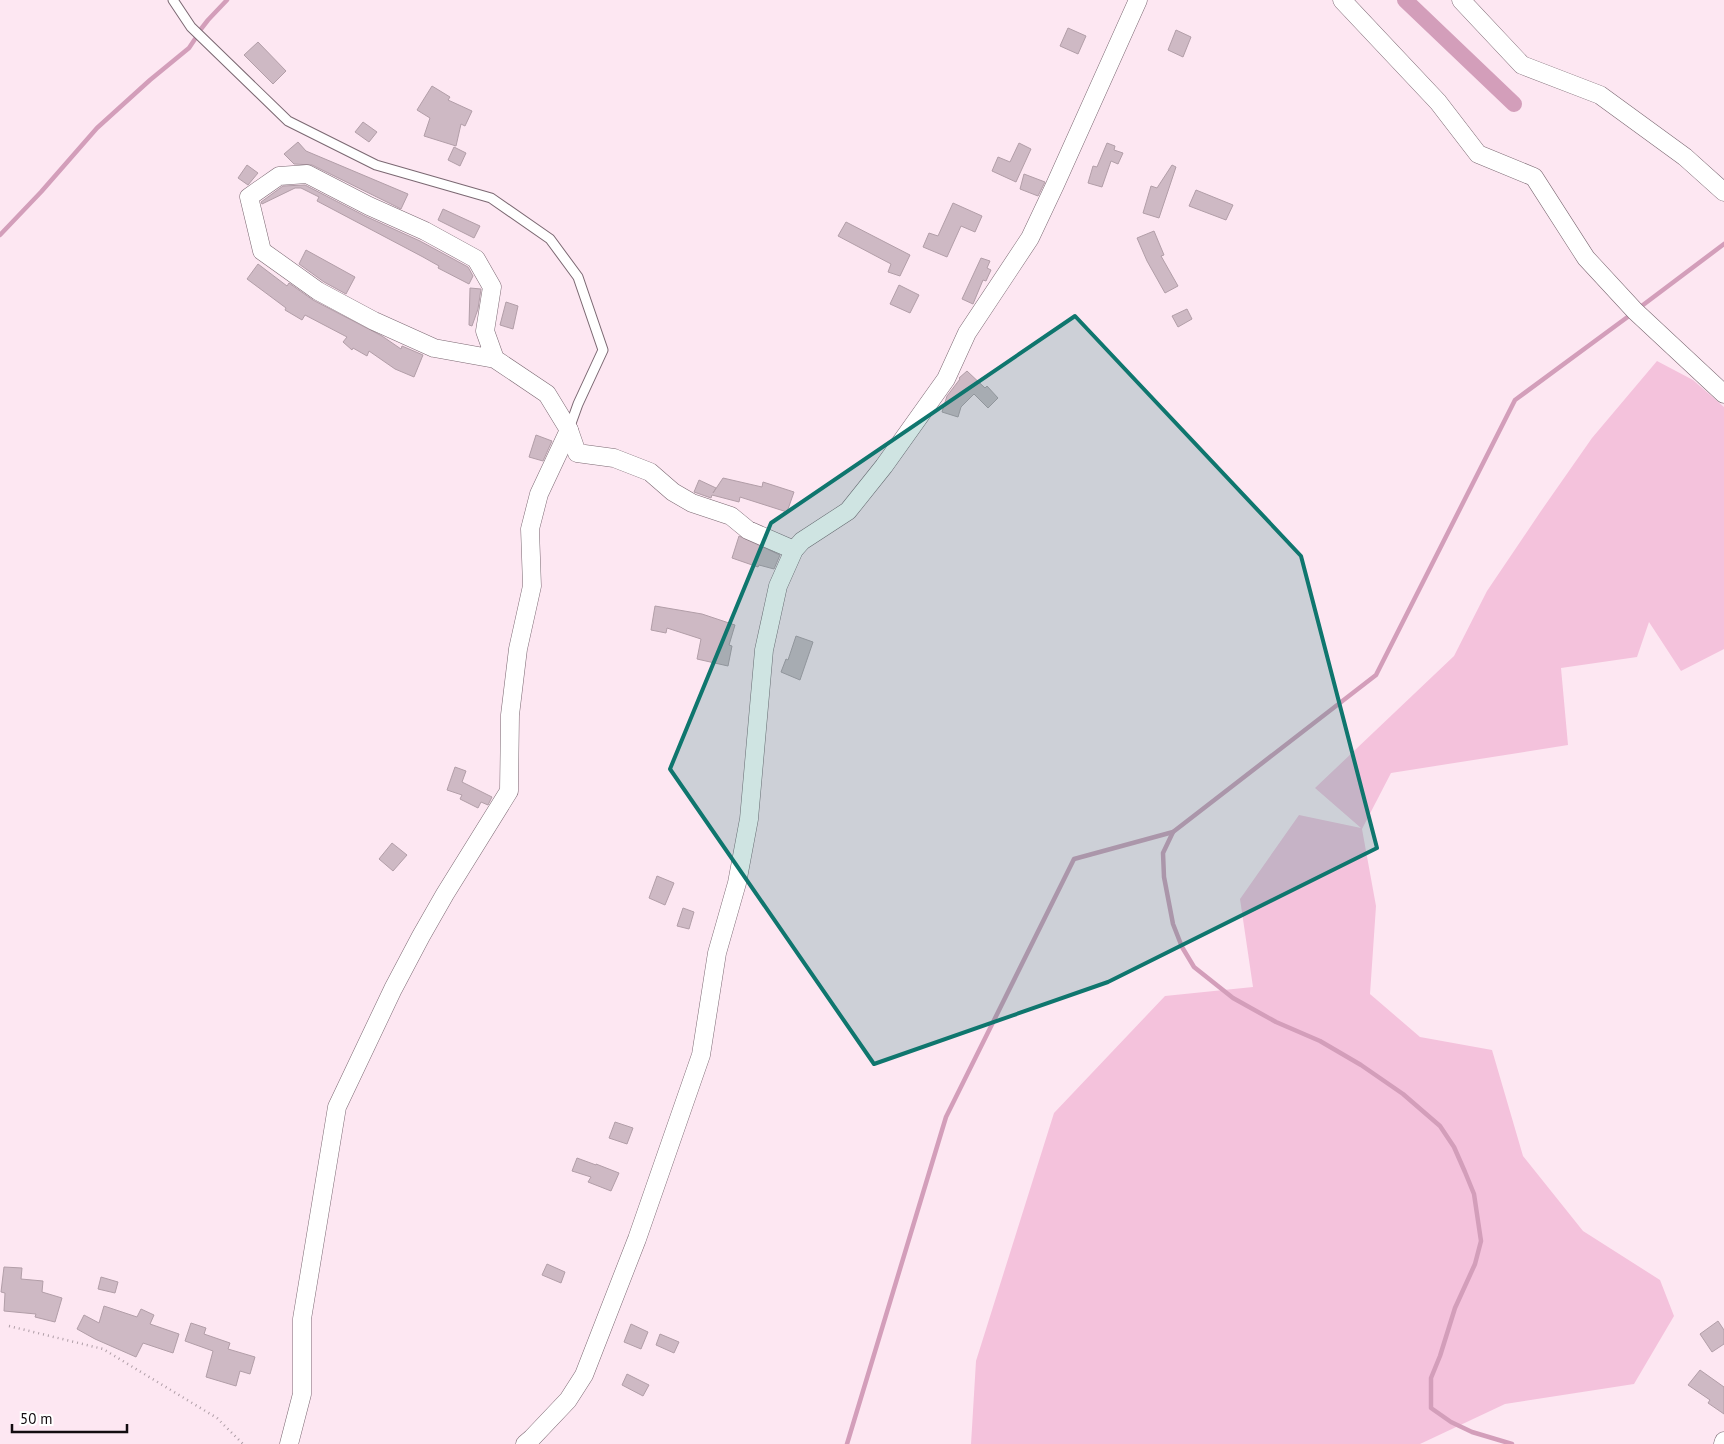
<svg xmlns="http://www.w3.org/2000/svg" width="1724" height="1444" font-family="'PT Sans',sans-serif">
  <rect width="100%" height="100%" fill="#fde7f2"/>
  <polygon fill="#f4c2dc" points="1657,361 1693,380 1724,407 1724,649 1681,671 1649,622 1637,657 1561,668 1568,745 1391,773 1362,829 1376,906 1370,994 1420,1037 1492,1050 1523,1156 1583,1231 1660,1280 1674,1316 1634,1384 1505,1404 1420,1444 971,1444 976,1361 1054,1113 1165,996 1253,987 1240,899 1299,815 1361,828 1315,788 1454,656 1487,591 1541,511 1592,438"/>
  <g fill="none" stroke-linecap="round" stroke-linejoin="round">
    <g stroke="#d39eba" stroke-width="4.5">
      <polyline points="201,29 208,20 227,0"/>
      <polyline points="0,235 41,192 97,128 150,80 189,48 195,39"/>
      <polyline points="1639,308 1724,244"/>
      <polyline points="1173,832 1163,853 1164,877 1173,924 1182,947 1194,967 1233,998 1276,1022 1320,1041 1361,1065 1403,1094 1440,1126 1454,1147 1465,1172 1474,1194 1481,1241 1475,1264 1455,1308 1440,1356 1431,1378 1431,1408 1451,1422 1472,1432 1512,1444"/>
      <polyline points="847,1444 946,1117 1074,859 1173,832 1376,675 1515,400 1633,313"/>
    </g>
    <polyline stroke="#d39eba" stroke-width="16" points="1405,0 1514,104"/>
  </g>
  <g fill="#ceb9c4" stroke="#b29ea8">
    <polygon points="1068,28 1086,36 1078,54 1060,46"/>
    <polygon points="1176,30 1191,37 1183,57 1168,50"/>
    <polygon points="258,42 286,71 273,84 244,55"/>
    <polygon points="432,86 450,97 448,100 472,111 465,126 461,124 456,146 424,136 430,118 417,110"/>
    <polygon points="363,122 377,132 369,142 355,132"/>
    <polygon points="298,142 306,151 408,194 401,209 312,165 294,164 284,154"/>
    <polygon points="1019,143 1031,149 1016,182 992,171 998,157 1010,162"/>
    <polygon points="1107,143 1115,146 1114,150 1123,153 1118,164 1111,161 1102,187 1088,183 1093,166 1097,167"/>
    <polygon points="454,147 466,153 460,166 448,160"/>
    <polygon points="247,165 258,173 248,185 238,178"/>
    <polygon points="1172,165 1176,167 1159,218 1143,213 1151,186 1157,188"/>
    <polygon points="1024,174 1045,182 1038,196 1020,189"/>
    <polygon points="305,185 365,216 420,241 468,267 473,276 469,284 438,268 439,266 423,257 317,201 319,197 301,188 295,188 262,204 261,202 283,186"/>
    <polygon points="1196,190 1233,205 1226,220 1189,206"/>
    <polygon points="953,203 982,216 975,232 961,226 947,257 923,247 929,233 938,236"/>
    <polygon points="443,209 480,226 474,238 438,220"/>
    <polygon points="846,222 910,255 900,276 888,272 891,264 838,236"/>
    <polygon points="1154,231 1164,255 1161,256 1178,286 1165,293 1147,261 1137,238"/>
    <polygon points="306,250 355,277 346,294 324,282 299,264"/>
    <polygon points="981,258 990,261 987,268 991,270 986,281 983,280 973,304 962,299"/>
    <polygon points="258,264 287,286 289,283 313,300 382,336 401,349 402,346 423,355 414,377 395,369 369,351 367,356 353,348 352,350 343,342 347,337 305,315 302,320 285,310 286,308 247,279"/>
    <polygon points="899,285 919,295 910,313 890,304"/>
    <polygon points="470,288 481,289 478,309 472,326 469,325"/>
    <polygon points="506,302 518,306 513,329 500,325"/>
    <polygon points="1187,309 1192,319 1178,327 1172,316"/>
    <polygon points="967,371 985,388 987,386 998,398 988,408 974,394 961,407 958,417 942,412 947,396 960,379 959,378"/>
    <polygon points="536,435 552,441 543,461 529,457"/>
    <polygon points="723,478 762,487 763,482 794,492 787,512 740,497 739,502 712,495 711,498 694,492 699,480 716,488 713,493"/>
    <polygon points="739,536 780,555 774,569 759,565 758,567 732,558"/>
    <polygon points="655,606 702,614 735,625 729,645 732,646 728,666 697,659 701,639 667,628 666,633 651,630"/>
    <polygon points="796,636 813,642 800,680 781,672 786,659 788,660"/>
    <polygon points="455,767 466,771 462,782 492,797 488,805 481,802 478,808 460,799 462,795 447,790"/>
    <polygon points="392,843 407,855 393,871 379,859"/>
    <polygon points="657,876 674,883 665,905 649,898"/>
    <polygon points="683,908 694,912 689,929 677,926"/>
    <polygon points="615,1122 633,1128 627,1144 609,1138"/>
    <polygon points="577,1158 596,1165 596,1164 619,1173 611,1191 588,1182 591,1177 572,1171"/>
    <polygon points="547,1264 565,1272 561,1283 542,1275"/>
    <polygon points="4,1267 22,1268 21,1279 43,1281 42,1292 62,1298 55,1322 35,1317 36,1314 4,1311 5,1293 1,1292"/>
    <polygon points="101,1277 118,1282 115,1293 98,1289"/>
    <polygon points="104,1306 137,1317 141,1309 154,1315 150,1324 179,1334 173,1353 143,1343 136,1357 95,1339 77,1329 84,1315 99,1323"/>
    <polygon points="1718,1321 1724,1330 1724,1344 1712,1352 1700,1334"/>
    <polygon points="191,1323 206,1328 204,1334 230,1343 228,1349 255,1357 250,1374 240,1371 236,1386 206,1377 213,1351 185,1341"/>
    <polygon points="631,1324 648,1332 641,1349 624,1342"/>
    <polygon points="660,1334 679,1342 674,1353 656,1345"/>
    <polygon points="1700,1370 1724,1387 1724,1414 1708,1403 1710,1400 1688,1385"/>
    <polygon points="627,1374 649,1385 643,1396 622,1385"/>
  </g>
  <g fill="none" stroke-linecap="round" stroke-linejoin="round">
    <g stroke="#7b6872" stroke-width="11">
      <polyline id="service" points="173,0 191,27 288,121 376,165 491,198 550,239 578,277 603,350 578,404 569,429"/>
    </g>
    <g stroke="#7b6872" stroke-width="19">
      <g id="minor">
        <polyline points="1342,0 1438,102 1478,154 1534,177 1586,258 1635,311 1724,394"/>
        <polyline points="1461,0 1522,65 1600,95 1685,157 1724,192"/>
        <polyline points="495,359 485,331 492,287 476,259 425,231 369,206 307,174 279,176 249,197 262,251 318,291 374,321 434,348 495,359 547,394 569,430 577,453 614,458 650,472 673,492 692,503 731,516 748,530 794,550"/>
        <polyline points="289,1444 302,1394 302,1319 337,1107 393,989 421,936 445,894 509,791 510,715 518,649 532,586 530,529 539,494 569,430"/>
        <polyline points="525,1444 532,1438 568,1400 584,1375 637,1239 701,1055 717,953 737,883 749,819 764,650 778,586 794,550 802,541 848,511 884,466 946,379 967,333 1030,238 1055,185 1138,0"/>
        <polyline points="1723,1444 1724,1441"/>
      </g>
    </g>
    <polyline stroke="#af9ea7" stroke-width="2.5" stroke-dasharray="1 4" stroke-linecap="butt" points="9,1326 103,1349 217,1418 243,1444"/>
    <use href="#service" stroke="#fff" stroke-width="9"/>
    <use href="#minor" stroke="#fff" stroke-width="18"/>
  </g>
  <path fill="#0f766e" fill-opacity="0.2" stroke="#0f766e" stroke-width="4" stroke-linejoin="round" d="M1075 316 1301 556 1377 848 1108 982 874 1064 670 769 771 523Z"/>
  <path d="M12 1424v8h115v-8" fill="none" stroke="#130c10" stroke-width="2.5"/>
  <text x="20" y="1424" font-size="15" fill="#130c10" stroke="#ffffff" stroke-width="4" paint-order="stroke">50 m</text>
</svg>
